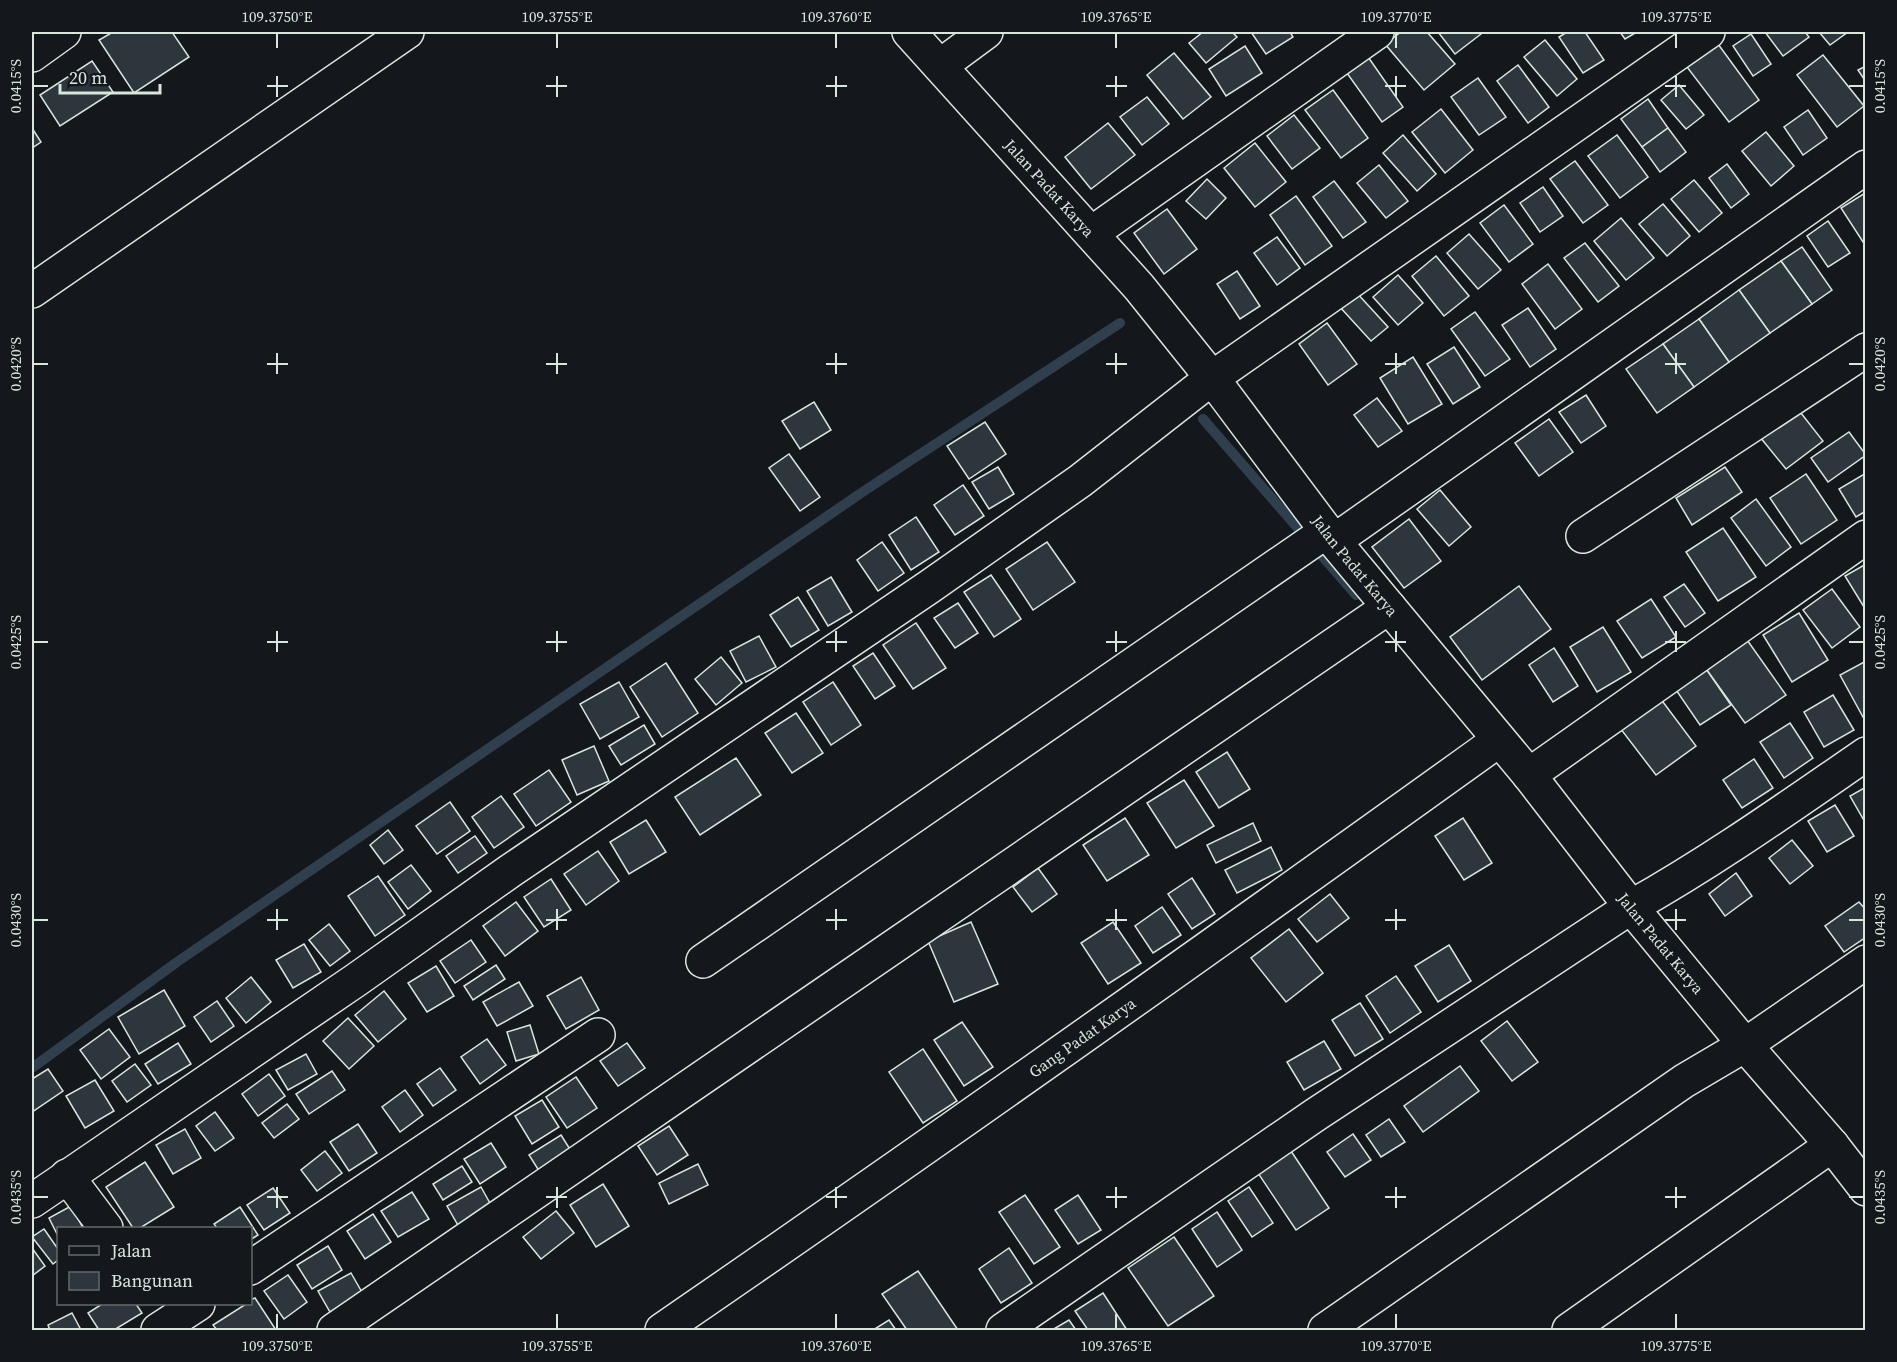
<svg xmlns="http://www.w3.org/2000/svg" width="1897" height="1362" font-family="'Source Serif 4',serif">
  <rect width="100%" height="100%" fill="#14181c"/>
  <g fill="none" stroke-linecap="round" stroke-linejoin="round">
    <g stroke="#2f3f4d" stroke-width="10">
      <polyline points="1203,419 1356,595"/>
      <polyline points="32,1068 177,962 864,491 1120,323"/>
    </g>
  </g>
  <g fill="#2c363c" stroke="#d8e6dc" stroke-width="1.5">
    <polygon points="113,32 172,32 189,57 134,93 99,40"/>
    <polygon points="1203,32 1232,32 1237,37 1206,63 1189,43"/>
    <polygon points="1251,32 1290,32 1293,37 1266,54"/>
    <polygon points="1401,32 1427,32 1455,64 1424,90 1385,44"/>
    <polygon points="1438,32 1479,32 1481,34 1455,54"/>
    <polygon points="1567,32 1585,32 1604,60 1583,73 1559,37"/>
    <polygon points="1620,32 1637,32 1625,39"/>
    <polygon points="1765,32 1805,32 1809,37 1783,56"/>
    <polygon points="1819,32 1848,32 1830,45"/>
    <polygon points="1751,34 1771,64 1753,76 1733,46"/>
    <polygon points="1545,40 1577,79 1557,96 1524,57"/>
    <polygon points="1718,44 1759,100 1729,122 1687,67"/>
    <polygon points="1245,46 1262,73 1226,96 1209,69"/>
    <polygon points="1174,53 1211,97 1183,119 1147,75"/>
    <polygon points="1366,54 1403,107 1382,122 1344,69"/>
    <polygon points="1823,55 1864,106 1837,127 1797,75"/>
    <polygon points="92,61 113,92 60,126 40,95"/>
    <polygon points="1518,65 1549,107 1528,123 1497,81"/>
    <polygon points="1866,66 1866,82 1858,70"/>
    <polygon points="1478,78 1506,117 1479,135 1451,97"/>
    <polygon points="1679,85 1704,115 1686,129 1661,100"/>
    <polygon points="1333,90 1368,138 1341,158 1305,110"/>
    <polygon points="1147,97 1169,124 1142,145 1120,117"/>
    <polygon points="1648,99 1668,128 1642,147 1621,119"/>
    <polygon points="1441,109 1473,150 1445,173 1412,132"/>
    <polygon points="1808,110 1827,138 1803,155 1784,127"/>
    <polygon points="1294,115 1320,148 1292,169 1267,136"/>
    <polygon points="1108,123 1135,155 1091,189 1065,157"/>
    <polygon points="32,128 41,142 32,148"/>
    <polygon points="1668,128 1686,152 1660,172 1642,147"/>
    <polygon points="1766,132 1794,166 1771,186 1742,151"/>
    <polygon points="1403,135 1436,174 1417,191 1383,153"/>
    <polygon points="1617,135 1648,177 1620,198 1588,156"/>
    <polygon points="1255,143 1286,182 1255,207 1224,168"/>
    <polygon points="1575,161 1608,205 1583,223 1550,179"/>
    <polygon points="1727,164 1749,194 1731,208 1709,178"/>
    <polygon points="1379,165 1408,201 1386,218 1357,183"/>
    <polygon points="1207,179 1226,198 1206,219 1186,201"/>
    <polygon points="1694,180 1722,213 1699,232 1671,199"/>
    <polygon points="1334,181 1366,222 1343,238 1313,197"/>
    <polygon points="1543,187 1563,216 1540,232 1520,203"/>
    <polygon points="1865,193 1866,240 1863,242 1841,208"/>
    <polygon points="1296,196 1332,246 1305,265 1270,215"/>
    <polygon points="1663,204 1690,236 1667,256 1639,224"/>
    <polygon points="1504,205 1533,244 1509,262 1480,223"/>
    <polygon points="1167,209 1197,249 1164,274 1134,233"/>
    <polygon points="1621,218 1654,258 1626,280 1594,241"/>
    <polygon points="1828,221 1850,253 1828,267 1807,236"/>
    <polygon points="1469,234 1501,270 1478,289 1447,253"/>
    <polygon points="1277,237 1300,268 1277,285 1254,253"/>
    <polygon points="1585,243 1619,286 1598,302 1564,258"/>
    <polygon points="1802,247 1832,290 1812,304 1781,261"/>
    <polygon points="1436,256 1469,296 1444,316 1412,276"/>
    <polygon points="1781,261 1812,304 1770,333 1739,290"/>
    <polygon points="1548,264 1582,309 1555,329 1522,284"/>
    <polygon points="1237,271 1260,306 1240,319 1217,284"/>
    <polygon points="1398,275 1423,303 1398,325 1373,297"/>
    <polygon points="1739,290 1770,333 1729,362 1699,319"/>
    <polygon points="1355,291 1388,327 1371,341 1339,306"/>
    <polygon points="1528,308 1556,349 1530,367 1502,325"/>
    <polygon points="1475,312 1510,359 1485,376 1451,329"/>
    <polygon points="1699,319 1729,362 1694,387 1663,344"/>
    <polygon points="1327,323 1357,364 1328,385 1299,344"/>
    <polygon points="1663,344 1694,387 1657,413 1626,369"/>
    <polygon points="1454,347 1480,387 1453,404 1427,364"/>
    <polygon points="1413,357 1442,404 1408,424 1380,378"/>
    <polygon points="1586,395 1606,426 1581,443 1559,412"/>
    <polygon points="1377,398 1402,431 1378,447 1354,415"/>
    <polygon points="814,402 831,430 800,449 782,421"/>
    <polygon points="1797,408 1823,441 1786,469 1760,437"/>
    <polygon points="1549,419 1573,452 1539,476 1515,443"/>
    <polygon points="985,422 1006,454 969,479 947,446"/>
    <polygon points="1849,432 1866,455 1828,482 1811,458"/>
    <polygon points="789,454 820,497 800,511 769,468"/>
    <polygon points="998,467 1014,494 989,509 972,482"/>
    <polygon points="1725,467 1742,492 1692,525 1676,498"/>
    <polygon points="1866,473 1866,511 1856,517 1839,489"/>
    <polygon points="1806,474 1837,520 1801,544 1770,498"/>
    <polygon points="963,485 984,516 955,535 934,505"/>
    <polygon points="1440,490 1471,527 1449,546 1417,509"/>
    <polygon points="1756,499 1791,547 1766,566 1731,518"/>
    <polygon points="916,517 939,552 911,570 889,535"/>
    <polygon points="1409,519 1441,561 1404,588 1372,547"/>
    <polygon points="1723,528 1756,577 1718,601 1686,552"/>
    <polygon points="882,542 904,573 878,591 857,560"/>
    <polygon points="1047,542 1075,582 1033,610 1006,569"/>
    <polygon points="1866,564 1866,606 1864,607 1845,576"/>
    <polygon points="991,575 1021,619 994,637 964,592"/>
    <polygon points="831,577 852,612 828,626 807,591"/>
    <polygon points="1684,584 1705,613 1685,627 1664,597"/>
    <polygon points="1519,586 1551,629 1482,680 1450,637"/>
    <polygon points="1832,589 1860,627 1832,648 1803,610"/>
    <polygon points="798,597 819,630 791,647 770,615"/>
    <polygon points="1651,599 1676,637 1642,658 1617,621"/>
    <polygon points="958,603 978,633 955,648 934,618"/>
    <polygon points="1799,613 1828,660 1792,682 1763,635"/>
    <polygon points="916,623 946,668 913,689 883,645"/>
    <polygon points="1603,627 1631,672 1597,692 1570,647"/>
    <polygon points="759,636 776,667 746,682 730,651"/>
    <polygon points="1745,637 1786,695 1745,723 1704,666"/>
    <polygon points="1554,648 1578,686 1553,702 1529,665"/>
    <polygon points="873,653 895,686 875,699 853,666"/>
    <polygon points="721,657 742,683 716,705 695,679"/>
    <polygon points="1866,661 1866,715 1863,717 1840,675"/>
    <polygon points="666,663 698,713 662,737 630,687"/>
    <polygon points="1704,666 1731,705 1700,725 1674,687"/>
    <polygon points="619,682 639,717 600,739 580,704"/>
    <polygon points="833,682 861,725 831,745 803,702"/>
    <polygon points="1833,695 1854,730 1824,747 1804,712"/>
    <polygon points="1660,698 1696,746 1656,775 1620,728"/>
    <polygon points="796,713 823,753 792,773 765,733"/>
    <polygon points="1790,723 1813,758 1784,778 1760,742"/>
    <polygon points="644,725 655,744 621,765 609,746"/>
    <polygon points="594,746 609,781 577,795 562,760"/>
    <polygon points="1227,752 1250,789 1219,808 1196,772"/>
    <polygon points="736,758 761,795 700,835 675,797"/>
    <polygon points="1754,759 1773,788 1742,808 1723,780"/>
    <polygon points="549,770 571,802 536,826 514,794"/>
    <polygon points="1184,780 1214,826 1176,848 1147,803"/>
    <polygon points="1866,787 1866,824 1850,796"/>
    <polygon points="501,796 524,827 494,848 472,817"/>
    <polygon points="450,802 470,831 437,854 416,826"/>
    <polygon points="1835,805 1854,836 1827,852 1808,821"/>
    <polygon points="1125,818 1149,855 1107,881 1083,845"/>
    <polygon points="1463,818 1492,863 1464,880 1435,836"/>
    <polygon points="646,820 666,852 629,874 610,842"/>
    <polygon points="1253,823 1261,841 1216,863 1207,845"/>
    <polygon points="388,830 403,850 384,864 370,845"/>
    <polygon points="475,836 487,853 458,873 446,856"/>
    <polygon points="1792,840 1813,866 1790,884 1769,858"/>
    <polygon points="1271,847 1282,870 1237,893 1225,870"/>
    <polygon points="598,851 619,881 586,905 564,874"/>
    <polygon points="411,865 431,891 408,909 388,882"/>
    <polygon points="1038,868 1057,894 1032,912 1013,887"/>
    <polygon points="1736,873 1752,896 1725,916 1709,894"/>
    <polygon points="378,876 405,915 375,936 348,896"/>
    <polygon points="1192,878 1215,914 1192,929 1168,894"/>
    <polygon points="551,879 571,910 544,927 524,897"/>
    <polygon points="1330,894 1349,918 1317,942 1298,919"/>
    <polygon points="516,902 538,931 505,956 483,926"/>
    <polygon points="1859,902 1866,910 1866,937 1844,952 1825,926"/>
    <polygon points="1162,907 1181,935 1153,953 1135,926"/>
    <polygon points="971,922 998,984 954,1002 928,941"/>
    <polygon points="1113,922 1141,963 1108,984 1081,943"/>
    <polygon points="329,924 350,951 330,966 309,940"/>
    <polygon points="1289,929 1323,973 1286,1002 1251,958"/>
    <polygon points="471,940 486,962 455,983 440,961"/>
    <polygon points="304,944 321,972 293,988 276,960"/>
    <polygon points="1449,945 1471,981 1438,1002 1415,966"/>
    <polygon points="496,965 505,979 473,1000 464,986"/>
    <polygon points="436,966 454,996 427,1012 408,983"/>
    <polygon points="1396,976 1421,1012 1390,1033 1366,996"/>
    <polygon points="251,977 271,1002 246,1023 226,998"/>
    <polygon points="581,977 599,1010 566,1029 547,996"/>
    <polygon points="519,982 533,1006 497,1026 483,1002"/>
    <polygon points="164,990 185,1026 139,1054 118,1017"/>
    <polygon points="384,991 406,1019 378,1042 355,1015"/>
    <polygon points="217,1001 234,1026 211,1042 194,1017"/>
    <polygon points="1360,1003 1383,1039 1355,1056 1332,1020"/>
    <polygon points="348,1018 374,1046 349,1069 323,1041"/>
    <polygon points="1507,1021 1538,1062 1512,1081 1481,1041"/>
    <polygon points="962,1022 993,1067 964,1086 934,1040"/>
    <polygon points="530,1025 539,1054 516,1061 507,1032"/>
    <polygon points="109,1029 130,1057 101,1079 80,1050"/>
    <polygon points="487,1039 506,1065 480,1084 461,1057"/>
    <polygon points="1324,1041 1341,1069 1304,1090 1287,1062"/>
    <polygon points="178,1043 191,1064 158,1084 145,1064"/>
    <polygon points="627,1043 645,1068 618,1086 600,1061"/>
    <polygon points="923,1049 957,1101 923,1123 889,1072"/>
    <polygon points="306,1054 317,1074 288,1090 276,1070"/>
    <polygon points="135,1064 151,1085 127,1102 112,1081"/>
    <polygon points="1460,1066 1479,1091 1423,1132 1404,1106"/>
    <polygon points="440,1068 456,1090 433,1106 417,1084"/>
    <polygon points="48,1069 63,1091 32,1112 32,1079"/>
    <polygon points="332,1071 345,1090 309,1114 296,1094"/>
    <polygon points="269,1074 285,1096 258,1116 242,1094"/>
    <polygon points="576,1077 597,1108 567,1128 546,1097"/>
    <polygon points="95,1080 114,1111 85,1128 66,1096"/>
    <polygon points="405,1090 423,1115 400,1132 382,1107"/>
    <polygon points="542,1100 559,1127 532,1144 515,1116"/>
    <polygon points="287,1104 299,1119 274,1138 262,1123"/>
    <polygon points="215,1112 234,1138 215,1151 196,1126"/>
    <polygon points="1389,1119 1405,1142 1381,1157 1366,1135"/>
    <polygon points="358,1124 377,1153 349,1171 330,1142"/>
    <polygon points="669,1126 688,1155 657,1175 638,1146"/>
    <polygon points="185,1129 201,1158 173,1174 156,1145"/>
    <polygon points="1353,1134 1371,1160 1345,1177 1327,1152"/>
    <polygon points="561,1135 573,1154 541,1174 529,1155"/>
    <polygon points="491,1143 506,1167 480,1184 464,1159"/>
    <polygon points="1287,1145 1329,1208 1296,1230 1254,1167"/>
    <polygon points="325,1151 342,1173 317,1191 301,1170"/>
    <polygon points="145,1162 174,1207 140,1228 133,1228 106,1187"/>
    <polygon points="698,1164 708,1185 669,1204 659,1183"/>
    <polygon points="462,1166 472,1182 443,1200 433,1184"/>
    <polygon points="603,1184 629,1226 596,1247 570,1205"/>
    <polygon points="481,1187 496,1214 463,1234 447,1206"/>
    <polygon points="1249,1187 1273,1223 1252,1237 1228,1201"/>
    <polygon points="273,1188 290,1213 264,1230 247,1205"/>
    <polygon points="412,1192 429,1219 398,1237 381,1211"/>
    <polygon points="1025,1195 1060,1247 1034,1264 999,1212"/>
    <polygon points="1078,1195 1101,1230 1078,1244 1055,1210"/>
    <polygon points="71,1206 83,1228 58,1228 58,1236 49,1218"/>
    <polygon points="240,1207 258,1235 250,1240 250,1228 217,1228 214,1224"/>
    <polygon points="556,1211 574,1233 541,1259 523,1237"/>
    <polygon points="1217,1212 1242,1250 1217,1267 1192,1229"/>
    <polygon points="373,1214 391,1242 365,1259 347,1231"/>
    <polygon points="44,1229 58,1249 58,1260 53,1264 32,1237"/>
    <polygon points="1174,1237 1214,1296 1168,1326 1128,1268"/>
    <polygon points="328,1246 342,1270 312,1289 297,1265"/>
    <polygon points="32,1248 45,1266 32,1276"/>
    <polygon points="1009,1248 1032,1283 1001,1303 979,1269"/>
    <polygon points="918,1271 958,1330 907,1330 882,1294"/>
    <polygon points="351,1273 363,1294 330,1312 318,1291"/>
    <polygon points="288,1275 307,1302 284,1319 264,1291"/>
    <polygon points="1103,1293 1127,1330 1088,1330 1075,1311"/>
    <polygon points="255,1298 276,1330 217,1330 213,1325 246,1304 250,1304 250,1300"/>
    <polygon points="102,1304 136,1304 142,1313 114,1330 99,1330 88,1313"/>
    <polygon points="72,1313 81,1330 50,1330 48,1325"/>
    <polygon points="889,1320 896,1330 873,1330"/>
    <polygon points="1069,1320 1076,1330 1052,1330"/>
  </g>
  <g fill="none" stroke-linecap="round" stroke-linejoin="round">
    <g stroke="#d8e6dc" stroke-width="36">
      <g id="minor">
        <path id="s1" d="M909 32 1139 287 1212 378 1334 541 1529 775 1631 907 1745 1045 1832 1145 1866 1189"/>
        <polyline points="32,55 64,32"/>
        <polyline points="940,66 986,32"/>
        <polyline points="1092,233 1377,32"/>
        <polyline points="32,291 407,32"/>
        <polyline points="1583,536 1866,350"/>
        <polyline points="1334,541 1866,167"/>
        <polyline points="1529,775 1866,537"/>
        <polyline points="703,961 1327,531"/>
        <polyline points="67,1176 106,1228"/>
        <polyline points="32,1201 356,980 510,871 929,587 1080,481 1212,378 1708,32"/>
        <polyline points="250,1268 598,1035"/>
        <polyline points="158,1330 198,1304"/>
        <polyline points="334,1330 1389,607"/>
        <path id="s2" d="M662 1330C943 1137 1222 939 1499 740"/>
        <path d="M1003 1330 1315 1115 1631 907C1713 861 1789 807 1866 754"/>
        <polyline points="1325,1330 1684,1081 1745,1045 1866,962"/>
        <polyline points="1569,1330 1832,1145"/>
      </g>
    </g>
    <use href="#minor" stroke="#14181c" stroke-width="33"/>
  </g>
  <path fill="none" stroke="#d8e6dc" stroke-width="2" d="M277 33V48M557 33V48M836 33V48M1116 33V48M1396 33V48M1676 33V48M277 76V97M557 76V97M836 76V97M1116 76V97M1396 76V97M1676 76V97M33 86H48M267 86H288M546 86H567M826 86H847M1106 86H1127M1385 86H1406M1665 86H1686M1849 86H1864M277 353V374M557 353V374M836 353V374M1116 353V374M1396 353V374M1676 353V374M33 364H48M267 364H288M546 364H567M826 364H847M1106 364H1127M1385 364H1406M1665 364H1686M1849 364H1864M277 631V652M557 631V652M836 631V652M1116 631V652M1396 631V652M1676 631V652M33 642H48M267 642H288M546 642H567M826 642H847M1106 642H1127M1385 642H1406M1665 642H1686M1849 642H1864M277 909V930M557 909V930M836 909V930M1116 909V930M1396 909V930M1676 909V930M33 920H48M267 920H288M546 920H567M826 920H847M1106 920H1127M1385 920H1406M1665 920H1686M1849 920H1864M277 1187V1208M557 1187V1208M836 1187V1208M1116 1187V1208M1396 1187V1208M1676 1187V1208M33 1197H48M267 1197H288M546 1197H567M826 1197H847M1106 1197H1127M1385 1197H1406M1665 1197H1686M1849 1197H1864M277 1314V1329M557 1314V1329M836 1314V1329M1116 1314V1329M1396 1314V1329M1676 1314V1329"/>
  <g text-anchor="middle" stroke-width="4.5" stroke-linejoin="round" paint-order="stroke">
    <g font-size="16" fill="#d8e6dc" stroke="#14181c">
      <text dy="6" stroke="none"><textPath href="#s1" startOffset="210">Jalan Padat Karya</textPath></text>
      <text dy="6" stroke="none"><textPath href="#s1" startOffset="696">Jalan Padat Karya</textPath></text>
      <text dy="6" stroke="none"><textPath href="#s1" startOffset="1182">Jalan Padat Karya</textPath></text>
      <text dy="6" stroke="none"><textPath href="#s2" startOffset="512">Gang Padat Karya</textPath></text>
    </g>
  </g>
  <rect width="1897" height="1362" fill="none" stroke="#14181c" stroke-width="66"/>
  <rect x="57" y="1227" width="195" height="78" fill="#14181c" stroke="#626a69" stroke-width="1.5"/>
  <rect x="69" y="1246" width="30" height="9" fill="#14181c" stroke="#626a69" stroke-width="1.5"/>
  <text x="111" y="1257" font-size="18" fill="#d8e6dc">Jalan</text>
  <rect x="69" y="1272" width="30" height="18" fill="#2c363c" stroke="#626a69" stroke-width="1.5"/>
  <text x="111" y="1287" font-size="18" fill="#d8e6dc">Bangunan</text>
  <path d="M60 84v9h100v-9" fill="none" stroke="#d8e6dc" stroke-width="3"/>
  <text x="69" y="84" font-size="18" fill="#d8e6dc" stroke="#14181c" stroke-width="4.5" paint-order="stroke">20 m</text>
  <rect x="33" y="33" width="1831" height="1296" fill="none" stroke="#d8e6dc" stroke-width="2"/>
  <g font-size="15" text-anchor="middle" fill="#d8e6dc">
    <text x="277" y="22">109.3750°E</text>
    <text x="557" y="22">109.3755°E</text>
    <text x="836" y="22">109.3760°E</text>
    <text x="1116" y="22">109.3765°E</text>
    <text x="1396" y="22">109.3770°E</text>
    <text x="1676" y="22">109.3775°E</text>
    <text transform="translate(16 86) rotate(-90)" y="5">0.0415°S</text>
    <text transform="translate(1880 86) rotate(-90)" y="5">0.0415°S</text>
    <text transform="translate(16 364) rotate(-90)" y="5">0.0420°S</text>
    <text transform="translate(1880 364) rotate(-90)" y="5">0.0420°S</text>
    <text transform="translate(16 642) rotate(-90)" y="5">0.0425°S</text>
    <text transform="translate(1880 642) rotate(-90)" y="5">0.0425°S</text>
    <text transform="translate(16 920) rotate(-90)" y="5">0.0430°S</text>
    <text transform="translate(1880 920) rotate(-90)" y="5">0.0430°S</text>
    <text transform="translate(16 1197) rotate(-90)" y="5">0.0435°S</text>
    <text transform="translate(1880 1197) rotate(-90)" y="5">0.0435°S</text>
    <text x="277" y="1351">109.3750°E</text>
    <text x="557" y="1351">109.3755°E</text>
    <text x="836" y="1351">109.3760°E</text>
    <text x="1116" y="1351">109.3765°E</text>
    <text x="1396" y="1351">109.3770°E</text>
    <text x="1676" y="1351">109.3775°E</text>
  </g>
</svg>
